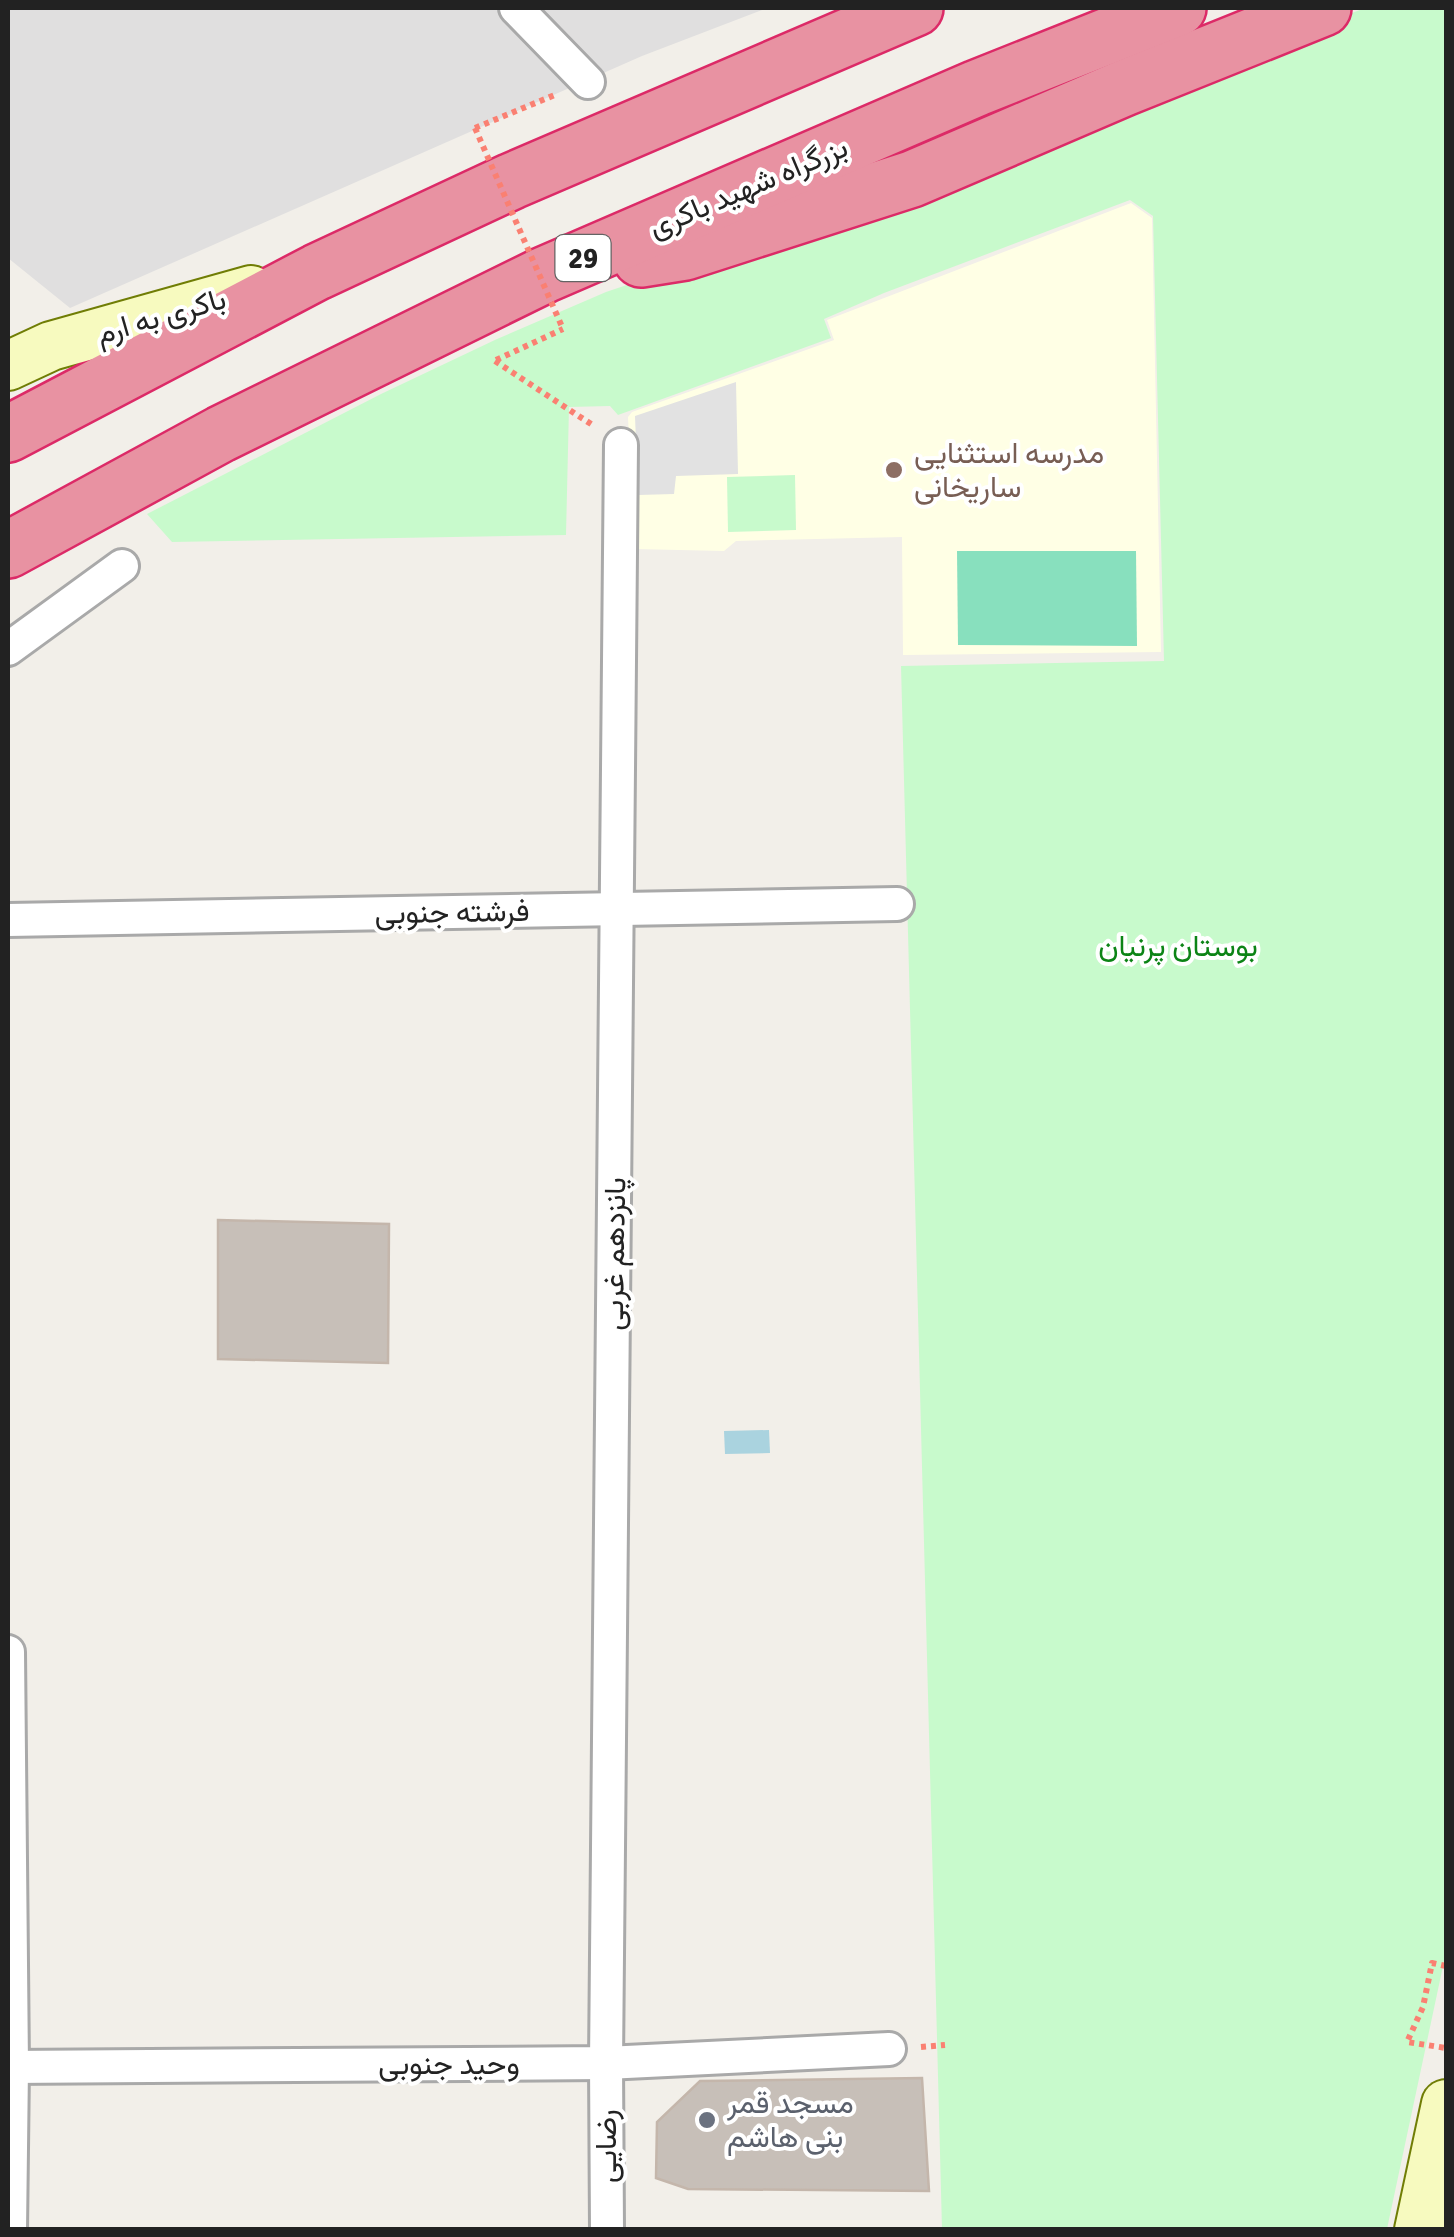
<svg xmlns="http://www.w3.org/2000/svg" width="1454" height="2237" font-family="Signika,Vazirmatn,sans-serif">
  <rect width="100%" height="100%" fill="#f2efe9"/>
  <polygon fill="#e0dfdf" points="8,8 767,8 642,56 70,308 8,258"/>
  <polygon fill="#ffffe5" points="1131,203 1152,218 1161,652 903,655 902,537 736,541 724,551 634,549 628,417 632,412 834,340 827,320"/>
  <g fill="#c8facc">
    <polygon points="1365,8 1446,8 1446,1952 1387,2229 942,2229 901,666 1164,661 1153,216 1130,200 884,293 824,319 831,338 618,415 610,406 569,407 566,535 172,542 147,514 381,394 497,339 606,292 755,242"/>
    <polygon points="795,475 796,530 728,532 727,477"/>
  </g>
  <polygon fill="#88e0be" points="957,551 1136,551 1137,646 958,645"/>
  <polygon fill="#e2e2e2" points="736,382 738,474 676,476 674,494 638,495 635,416"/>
  <polygon fill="#aad3df" points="769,1430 770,1453 725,1454 724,1431"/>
  <g fill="#c7bfb8" stroke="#c4b6ab" stroke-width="2.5">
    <polygon points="218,1220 389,1224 388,1363 218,1359"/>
    <polygon points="922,2078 929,2191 688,2189 656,2178 657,2122 700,2081"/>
  </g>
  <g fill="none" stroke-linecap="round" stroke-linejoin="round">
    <g stroke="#a9a9a9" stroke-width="38">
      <g id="street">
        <polyline points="516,8 588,82"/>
        <polyline points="8,649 122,566"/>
        <polyline points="8,920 897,904"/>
        <polyline points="8,1652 12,2067 10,2230"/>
        <polyline points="8,2067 606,2063 889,2049"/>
        <polyline points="607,2230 606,2063 621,445"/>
      </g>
    </g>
    <g stroke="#707d05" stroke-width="52">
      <g id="secondary">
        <polyline points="8,366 51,346 251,290"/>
        <polyline points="1419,2230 1446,2104"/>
      </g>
    </g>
    <g stroke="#dc2a67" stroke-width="60">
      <g id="highway">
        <polyline points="641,259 685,252 912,179 1124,88 1323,8"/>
        <polyline points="8,434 317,272 512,181 915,8"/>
        <polyline points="8,550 221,434 544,275 977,88 1178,8"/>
      </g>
    </g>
    <g stroke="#fa8072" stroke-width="6" stroke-dasharray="5 5" stroke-linecap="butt">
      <polyline points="475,128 557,94"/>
      <polyline points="496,360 563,329"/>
      <polyline points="495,361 594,426"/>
      <polyline points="1446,1966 1432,1963 1423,2007 1407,2042 1446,2048"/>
      <polyline points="921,2047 945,2045"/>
    </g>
    <use href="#street" stroke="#fff" stroke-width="32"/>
    <use href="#secondary" stroke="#f7fabf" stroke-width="48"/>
    <use href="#highway" stroke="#e892a2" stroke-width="55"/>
    <polyline stroke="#fa8072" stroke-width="6" stroke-dasharray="5 5" stroke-linecap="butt" points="475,128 563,329"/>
  </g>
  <circle fill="#8d6e63" stroke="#fff" stroke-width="4" cx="894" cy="470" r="10"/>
  <circle fill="#6b7280" stroke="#fff" stroke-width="4" cx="707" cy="2120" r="10"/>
  <g text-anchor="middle" stroke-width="8" stroke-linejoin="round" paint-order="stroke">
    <rect fill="#fff" stroke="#646464" stroke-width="2.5" x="555.5" y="235" width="55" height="46" rx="8"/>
    <g font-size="28" font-weight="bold" fill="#222">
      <text x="583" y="268">29</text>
    </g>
    <g font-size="30" fill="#222" stroke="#fff">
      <text transform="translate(748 187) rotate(-23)" y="10">بزرگراه شهید باکری</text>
      <text transform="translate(161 316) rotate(-16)" y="10">باکری به ارم</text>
      <text transform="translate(452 912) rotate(-1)" y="10">فرشته جنوبی</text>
      <text transform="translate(614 1254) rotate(-89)" y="10">پانزدهم غربی</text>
      <text x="449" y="2074">وحید جنوبی</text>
      <text transform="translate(606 2146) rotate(-90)" y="10">رضایی</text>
    </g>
    <g font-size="30" fill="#785e54" stroke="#fff" text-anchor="start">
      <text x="914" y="463">مدرسه استثنایی<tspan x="914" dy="34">ساریخانی</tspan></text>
    </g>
    <g font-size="30" fill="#0c8416" stroke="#fff">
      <text x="1178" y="956">بوستان پرنیان</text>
    </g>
    <g font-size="30" fill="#5b616d" stroke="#fff" text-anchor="start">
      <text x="727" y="2113">مسجد قمر<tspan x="727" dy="34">بنی هاشم</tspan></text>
    </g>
  </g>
  <rect width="1454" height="2237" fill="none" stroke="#222222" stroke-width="20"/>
</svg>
